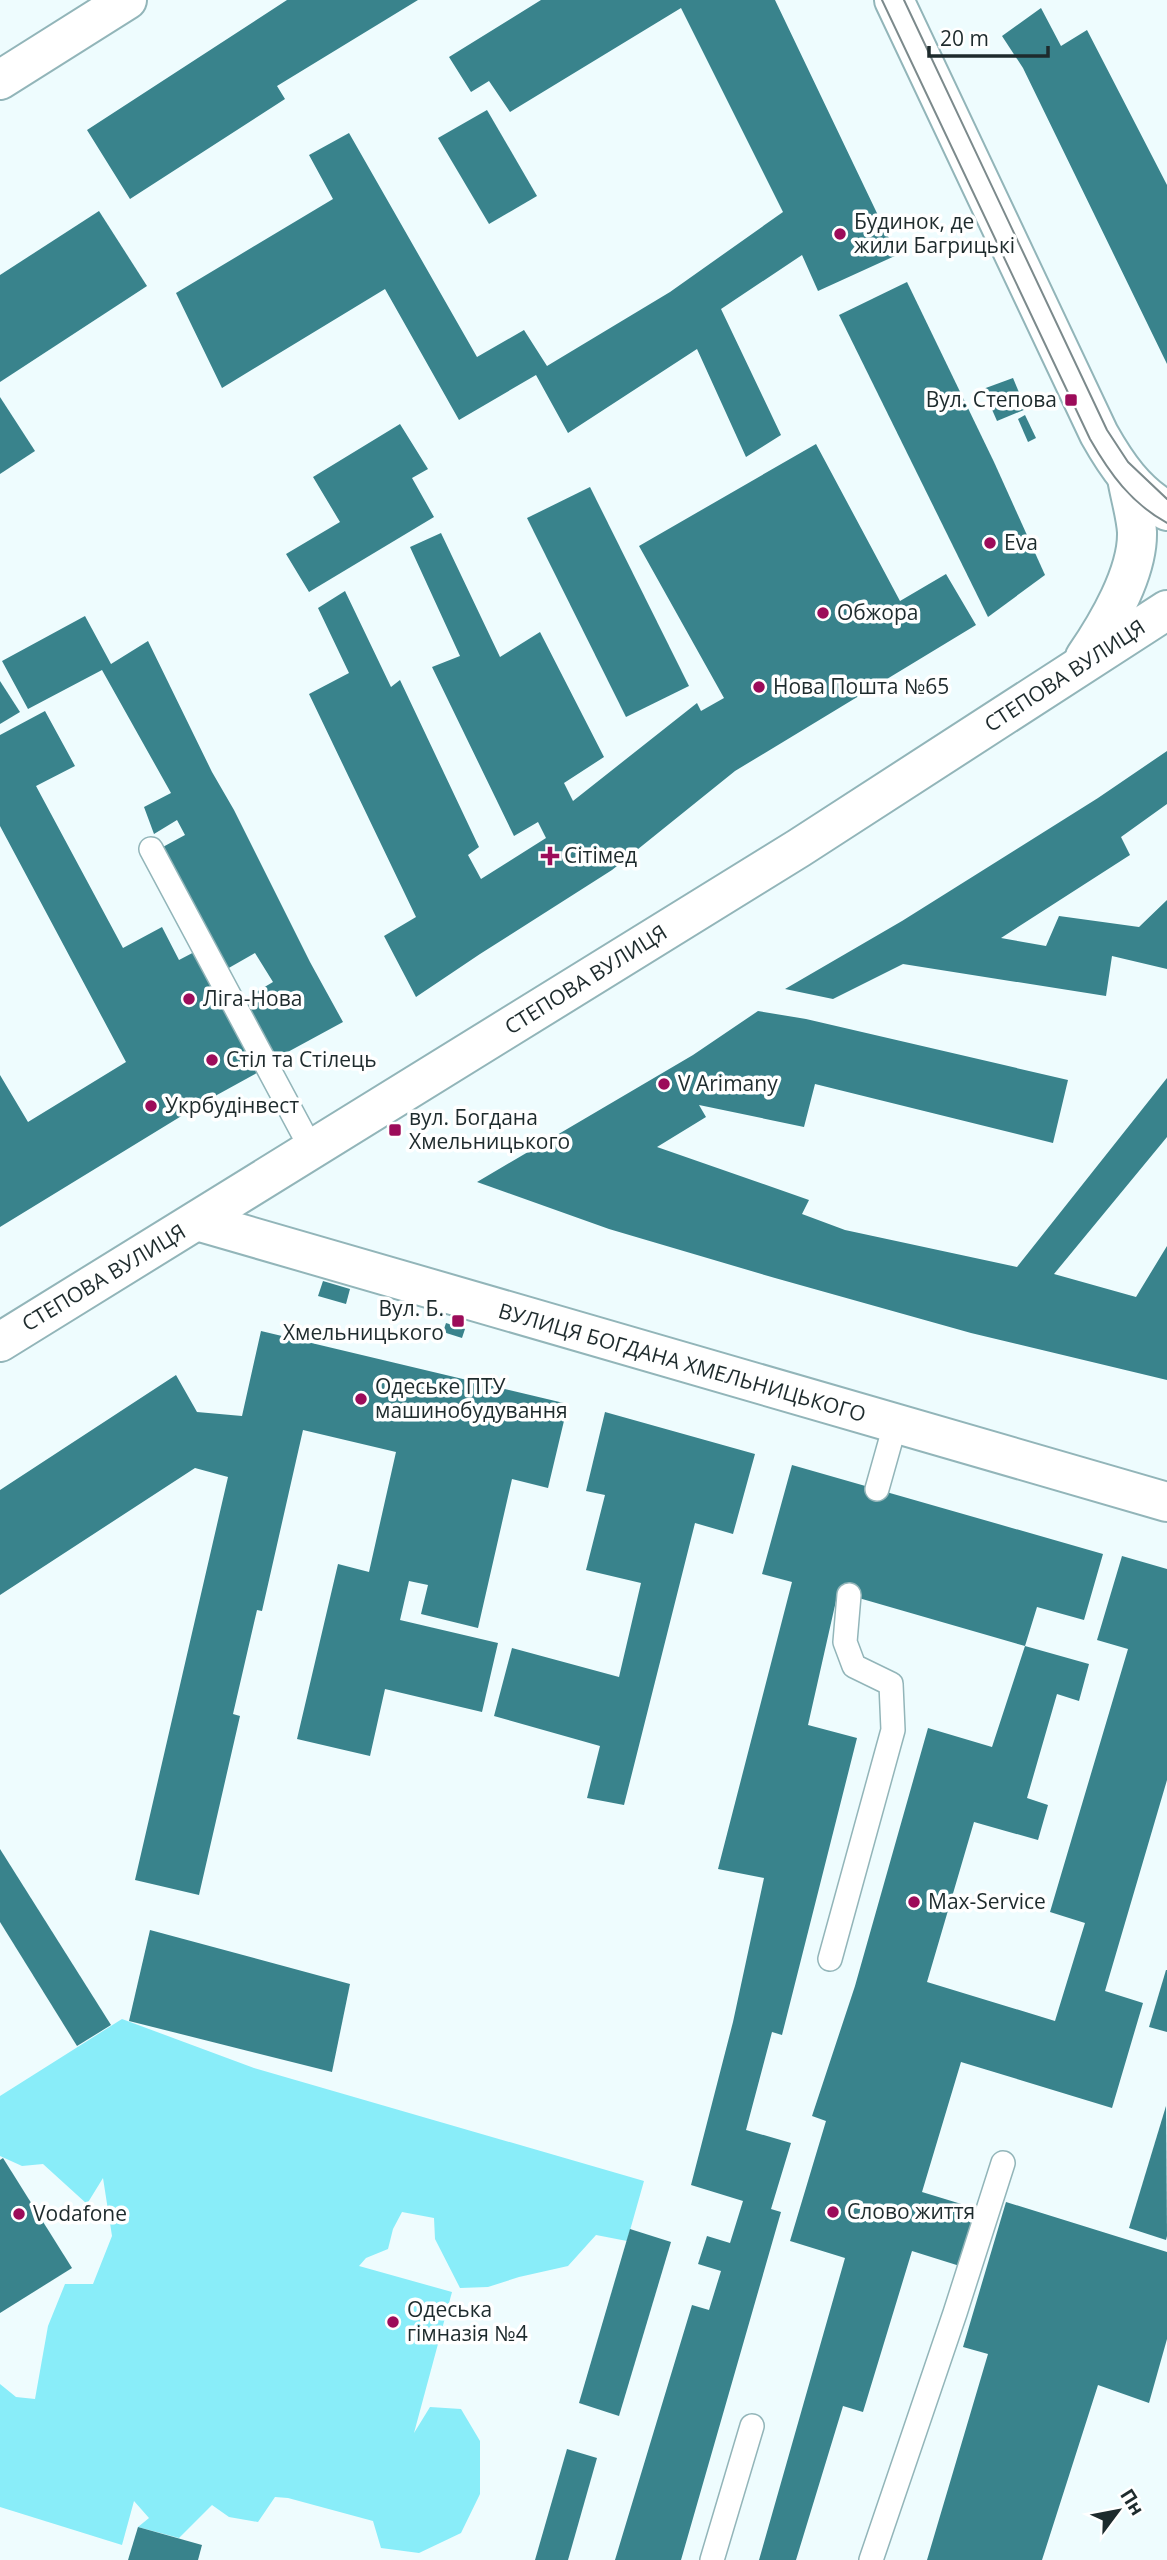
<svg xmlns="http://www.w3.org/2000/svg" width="1167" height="2560" font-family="'Open Sans',sans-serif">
  <rect width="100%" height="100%" fill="#eefcfe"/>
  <polygon fill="#89edf9" points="122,2019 254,2068 644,2181 627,2241 596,2235 568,2266 519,2277 488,2287 460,2288 435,2239 434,2218 402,2212 393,2229 388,2249 366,2258 359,2266 452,2292 414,2433 430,2407 461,2409 480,2441 480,2494 461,2533 419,2553 381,2548 373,2521 288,2498 275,2497 258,2522 229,2517 212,2505 179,2538 138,2527 149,2518 134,2501 122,2545 0,2507 0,2384 16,2397 35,2399 48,2326 65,2284 93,2284 112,2236 103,2178 87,2204 43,2164 22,2166 0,2156 0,2096"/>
  <g fill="#39838c">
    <polygon points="287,0 418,0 277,86 285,99 130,199 87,130"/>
    <polygon points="541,0 775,0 897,255 818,291 802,255 721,309 781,435 746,457 697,349 568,433 536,375 459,420 385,289 222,388 176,293 333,199 309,155 349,133 477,357 524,330 547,366 670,292 783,212 681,8 510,112 489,81 471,92 449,57"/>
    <polygon points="1041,8 1061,46 1087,30 1167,185 1167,364 1023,68 1002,36"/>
    <polygon points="487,110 537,196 489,224 438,138"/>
    <polygon points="99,211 147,286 0,382 0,275"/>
    <polygon points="907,282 994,462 1045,575 988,617 839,315"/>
    <polygon points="1013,378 1026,409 997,421 983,389"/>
    <polygon points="0,397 35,451 0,474"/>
    <polygon points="1025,415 1036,438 1028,442 1018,419"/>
    <polygon points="400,424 428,469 412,478 434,517 309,592 286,554 340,522 313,477"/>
    <polygon points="816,444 900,601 946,574 976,625 735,771 612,870 480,954 416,997 384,936 416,917 309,694 349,673 318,608 345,591 391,687 400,680 479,847 468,855 481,879 546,838 538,822 514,836 432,667 460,656 410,547 441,533 500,657 540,632 604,757 564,783 573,801 697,703 701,711 724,698 639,546"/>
    <polygon points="590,487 689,686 626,717 527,518"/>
    <polygon points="85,616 111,664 148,641 212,772 234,810 310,962 343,1022 273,1060 241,1001 273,982 255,953 227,969 161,848 185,835 177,820 154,834 144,807 171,793 102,670 28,709 2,661"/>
    <polygon points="0,681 20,712 0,724"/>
    <polygon points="45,711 75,766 36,786 123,948 162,927 179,960 200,949 266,1068 206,1101 0,1227 0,1075 28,1122 126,1062 0,826 0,735"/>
    <polygon points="1167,751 1167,804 1121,837 1130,855 1001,938 1046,946 1059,916 1139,927 1167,900 1167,969 1112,956 1106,996 903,964 833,999 785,989 902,921 1098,798"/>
    <polygon points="758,1011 806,1019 1068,1080 1053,1143 815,1084 804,1127 699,1105 706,1117 657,1147 809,1200 802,1214 845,1230 1017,1267 1167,1078 1167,1137 1054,1274 1136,1297 1167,1246 1167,1380 971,1333 775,1278 609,1229 477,1182 693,1055"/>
    <polygon points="323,1281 350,1289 346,1304 318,1296"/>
    <polygon points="446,1323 465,1329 462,1338 443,1332"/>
    <polygon points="261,1331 568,1404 548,1488 512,1479 478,1628 421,1614 428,1585 409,1581 400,1620 498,1643 482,1712 385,1689 370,1756 297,1739 338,1564 369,1572 396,1452 303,1430 262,1611 257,1610 233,1714 240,1716 199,1895 135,1880 228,1477 195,1468 0,1595 0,1490 176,1375 197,1412 242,1416"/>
    <polygon points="605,1412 755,1454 733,1534 695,1523 624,1805 587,1798 600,1746 494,1716 512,1648 619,1677 641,1583 586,1570 605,1495 586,1491"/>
    <polygon points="792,1465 1103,1554 1084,1620 1037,1607 1025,1646 1089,1664 1079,1701 1057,1694 1027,1798 1048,1805 1038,1840 974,1822 927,1982 1055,2021 1085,1923 1050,1912 1128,1649 1097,1640 1122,1556 1167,1569 1167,1780 1105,1991 1143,2003 1112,2108 961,2062 922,2192 981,2210 963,2267 912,2251 863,2412 843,2406 796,2560 759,2560 845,2258 790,2241 826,2121 812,2116 855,1986 928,1728 992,1747 1025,1646 838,1592 808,1725 857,1738 782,2035 772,2032 746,2130 791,2143 771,2209 781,2212 681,2560 615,2560 692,2305 709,2310 721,2271 698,2264 707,2236 730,2243 743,2201 691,2185 733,2022 764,1878 718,1869 792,1582 762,1574"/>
    <polygon points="0,1849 111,2025 77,2046 0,1922"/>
    <polygon points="150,1930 350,1984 332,2072 129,2021"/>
    <polygon points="1166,1970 1167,1970 1167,2032 1149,2027"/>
    <polygon points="1166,2106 1167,2236 1166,2240 1129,2228"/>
    <polygon points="3,2158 72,2268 0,2313 0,2160"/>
    <polygon points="1006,2202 1167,2252 1167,2339 1149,2403 1098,2385 1042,2560 927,2560 988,2354 963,2347"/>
    <polygon points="630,2229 671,2242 619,2416 579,2403"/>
    <polygon points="567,2449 597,2458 568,2560 535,2560"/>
    <polygon points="138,2527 202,2545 198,2560 128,2560"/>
  </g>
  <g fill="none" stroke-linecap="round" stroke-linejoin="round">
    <g stroke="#92b5b9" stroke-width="26">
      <g id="service">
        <polyline points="151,849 312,1150"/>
        <polyline points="877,1489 895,1425"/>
        <polyline points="830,1959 893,1730 891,1684 854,1666 845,1642 849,1595"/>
        <polyline points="712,2560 752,2426"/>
        <polyline points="871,2560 955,2313 1003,2163"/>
      </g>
    </g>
    <g stroke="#92b5b9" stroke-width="42">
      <polyline id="minor" points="0,80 127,0"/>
    </g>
    <g stroke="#92b5b9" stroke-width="42">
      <polyline id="secondary" points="197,1221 1167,1502"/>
    </g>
    <g stroke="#92b5b9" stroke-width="42">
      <g id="primary">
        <path d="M894 0 1099 434C1117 466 1135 492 1167 511"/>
        <path d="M1085 657C1107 625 1138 573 1137 532 1136 515 1130 496 1127 478"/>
        <polyline points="0,1342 799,848 1167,610"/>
      </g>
    </g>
    <use href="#service" stroke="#fff" stroke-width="23"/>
    <use href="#minor" stroke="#fff" stroke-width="38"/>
    <use href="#secondary" stroke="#fff" stroke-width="38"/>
    <use href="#primary" stroke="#fff" stroke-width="38"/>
    <g stroke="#7c8a8c" stroke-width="2">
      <path d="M882 0 1090 439C1110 474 1131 503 1167 523"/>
      <polyline points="904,0 1107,430 1128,462 1167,499"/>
    </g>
  </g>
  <g fill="#9c0c5a" stroke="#fff" stroke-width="2.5">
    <circle cx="840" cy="234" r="7"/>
    <rect x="1064" y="393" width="14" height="14" rx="3.5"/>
    <circle cx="990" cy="543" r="7"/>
    <circle cx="823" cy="613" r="7"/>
    <circle cx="759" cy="687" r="7"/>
    <path d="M546.5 845.5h7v7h7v7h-7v7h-7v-7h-7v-7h7z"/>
    <circle cx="189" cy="999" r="7"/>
    <circle cx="212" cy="1060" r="7"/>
    <circle cx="664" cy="1084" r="7"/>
    <circle cx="151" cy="1106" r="7"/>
    <rect x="388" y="1123" width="14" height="14" rx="3.5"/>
    <rect x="451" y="1314" width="14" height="14" rx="3.5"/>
    <circle cx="361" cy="1399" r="7"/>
    <circle cx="914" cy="1902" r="7"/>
    <circle cx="833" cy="2212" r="7"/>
    <circle cx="19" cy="2214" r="7"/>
    <circle cx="393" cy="2322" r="7"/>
  </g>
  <g text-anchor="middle" stroke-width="7" stroke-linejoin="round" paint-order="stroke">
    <g font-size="21" fill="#1e2b2d" stroke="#fff" text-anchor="start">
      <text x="854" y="229">Будинок, де<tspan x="854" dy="24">жили Багрицькі</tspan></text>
      <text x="1057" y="407" text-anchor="end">Вул. Степова</text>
      <text x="1004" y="550">Eva</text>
      <text x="837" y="620">Обжора</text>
      <text x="773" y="694">Нова Пошта №65</text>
      <text x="564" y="863">Сітімед</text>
      <text x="203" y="1006">Ліга-Нова</text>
      <text x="226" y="1067">Стіл та Стілець</text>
      <text x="678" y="1091">V Arimany</text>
      <text x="165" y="1113">Укрбудінвест</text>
      <text x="409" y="1125">вул. Богдана<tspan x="409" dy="24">Хмельницького</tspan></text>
      <text x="444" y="1316" text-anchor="end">Вул. Б.<tspan x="444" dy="24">Хмельницького</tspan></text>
      <text x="375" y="1394">Одеське ПТУ<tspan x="375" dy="24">машинобудування</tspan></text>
      <text x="928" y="1909">Max-Service</text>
      <text x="847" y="2219">Слово життя</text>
      <text x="33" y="2221">Vodafone</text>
      <text x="407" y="2317">Одеська<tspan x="407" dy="24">гімназія №4</tspan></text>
    </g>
    <g font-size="21" fill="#1e2b2d" stroke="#fff">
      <text transform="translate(1065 676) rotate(-33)" y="7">СТЕПОВА ВУЛИЦЯ</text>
      <text transform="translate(586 980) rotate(-32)" y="7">СТЕПОВА ВУЛИЦЯ</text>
      <text transform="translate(104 1278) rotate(-31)" y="7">СТЕПОВА ВУЛИЦЯ</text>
      <text transform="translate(682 1363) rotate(16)" y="7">ВУЛИЦЯ БОГДАНА ХМЕЛЬНИЦЬКОГО</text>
    </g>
  </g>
  <g transform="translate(1118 2511) rotate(58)" stroke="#ffffff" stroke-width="5" paint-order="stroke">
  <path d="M0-5L12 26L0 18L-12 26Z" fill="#1e2b2d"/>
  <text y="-10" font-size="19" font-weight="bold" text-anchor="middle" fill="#1e2b2d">Пн</text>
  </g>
  <path d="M929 46v10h119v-10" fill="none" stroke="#1e2b2d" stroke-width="3.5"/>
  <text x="940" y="46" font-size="21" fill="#1e2b2d" stroke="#ffffff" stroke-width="5" paint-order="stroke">20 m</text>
</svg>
